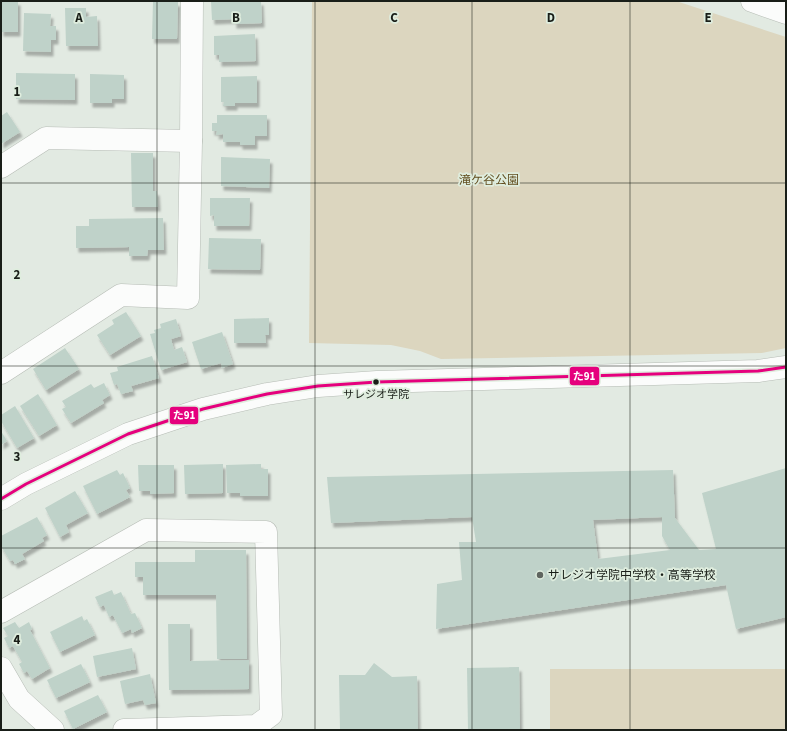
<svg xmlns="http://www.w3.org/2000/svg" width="787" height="731" font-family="'Source Sans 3','Noto Sans JP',sans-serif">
  <defs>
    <filter id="shadow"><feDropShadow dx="2.5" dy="4.5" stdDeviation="1" flood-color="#0004"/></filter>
  </defs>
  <rect width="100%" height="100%" fill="#e2eae2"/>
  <g fill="#dcd6bf">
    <polygon points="312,1 676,1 786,37 786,348 762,353 441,359 420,351 391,345 309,343"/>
    <polygon points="786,669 786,730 550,730 550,669"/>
  </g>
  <g fill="#bfd2c9" fill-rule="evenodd" filter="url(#shadow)">
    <rect x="1" y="1" width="17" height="31"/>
    <polygon points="153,1 178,2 177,39 152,39"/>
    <polygon points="211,1 261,1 262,23 234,24 234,19 212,20"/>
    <polygon points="65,8 86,8 86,17 97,16 98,46 66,46"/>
    <polygon points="24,13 51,14 50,26 56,26 56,40 51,40 51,52 23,51"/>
    <polygon points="255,34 256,61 219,62 219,55 214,55 214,36"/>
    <polygon points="16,73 75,74 75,100 16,99"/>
    <polygon points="90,74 124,75 124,99 112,99 112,103 90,103"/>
    <polygon points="257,76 257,103 235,103 235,106 223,106 224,102 221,102 221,77"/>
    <polygon points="7,112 20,132 1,144 1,116"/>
    <polygon points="217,115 267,115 267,136 255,136 255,145 240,145 240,142 223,142 223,134 216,135 217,131 212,131 212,123 217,123"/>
    <polygon points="131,153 153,153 153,191 157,191 158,207 132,207"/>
    <polygon points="221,157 270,159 269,188 221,186"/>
    <polygon points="210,198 250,198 249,226 214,226 214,215 210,216"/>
    <polygon points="163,218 164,250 148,250 147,256 129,256 129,247 76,248 76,226 89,226 89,219"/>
    <polygon points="209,238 261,239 260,270 208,269"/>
    <polygon points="126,312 141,336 110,355 97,335 114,324 112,320"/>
    <polygon points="269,318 269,335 265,335 266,343 234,343 234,319"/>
    <polygon points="176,319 181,336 171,339 174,350 182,347 187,362 161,370 150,334 155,333 154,330 161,328 160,324"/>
    <polygon points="222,332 233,364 222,368 221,363 201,369 192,342"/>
    <polygon points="65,348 79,369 46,390 33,369"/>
    <polygon points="152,356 159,378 131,386 133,391 121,394 117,384 114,385 110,373 118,371 117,367"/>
    <polygon points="104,383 110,395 102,400 104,403 71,423 62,409 66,407 62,401 91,384 94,388"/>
    <polygon points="38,394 57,425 39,436 20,406"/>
    <polygon points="15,406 34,438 17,448 1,421 1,415"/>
    <polygon points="1,431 7,441 1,445"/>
    <polygon points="223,464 223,493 185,494 184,465"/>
    <polygon points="261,464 261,469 268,469 268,496 240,496 240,493 227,493 226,465"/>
    <polygon points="138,465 174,465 174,493 150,494 150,491 139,491"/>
    <path d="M786 468V617L736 629 726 585 436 629 437 584 462 580 459 542H476L472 517 331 523 327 477 673 470 675 518 699 550 716 549 702 493ZM662 517V536L670 550 598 559 593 520Z"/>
    <polygon points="117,470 120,475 123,473 130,488 126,490 130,497 97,514 83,486"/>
    <polygon points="75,491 88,513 66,525 69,532 60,537 45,508"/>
    <polygon points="37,517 47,535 42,538 44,541 22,554 25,559 15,564 13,560 10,561 1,546 1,536"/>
    <polygon points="195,550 246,550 247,659 217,659 216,595 143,595 143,577 135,577 135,562 195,562"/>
    <polygon points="112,590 114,595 121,592 131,614 135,613 142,628 132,633 131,629 122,633 113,615 109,617 104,605 100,607 95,597"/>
    <polygon points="82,616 84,621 87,619 95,635 60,652 50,632"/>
    <polygon points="15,622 19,628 29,622 32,629 30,630 50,668 32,679 27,671 24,673 19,664 22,662 13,646 9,648 4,638 8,636 3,628"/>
    <polygon points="168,624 190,624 190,661 249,660 249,689 169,690"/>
    <polygon points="132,648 136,669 97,677 93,656"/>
    <polygon points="374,663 392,677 417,676 418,730 340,730 339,675 365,675"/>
    <polygon points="81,664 90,682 56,698 47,680"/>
    <polygon points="519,667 520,730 468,730 467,668"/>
    <polygon points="150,674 156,703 145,705 143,700 125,704 120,681"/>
    <polygon points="98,695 107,712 73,729 64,711"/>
  </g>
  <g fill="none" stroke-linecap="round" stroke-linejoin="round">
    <g stroke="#b6bcb5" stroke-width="23">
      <g id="minor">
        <polyline points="752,1 786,13"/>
        <polyline points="1,167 46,138 191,141"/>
        <polyline points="1,373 121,295 188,298 191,141 192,1"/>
        <polyline points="1,499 26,484 128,434 203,409 267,394 318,386 377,382 758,371 786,367"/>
        <polyline points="1,612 146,530 266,532 271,715 256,726 124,730"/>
        <polyline points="1,668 19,699 53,730"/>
      </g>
    </g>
    <use href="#minor" stroke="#fbfcfb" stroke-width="22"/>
    <g stroke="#dfedde" stroke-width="6">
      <polyline id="bus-1" points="1,499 26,484 128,434 203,409 267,394 318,386 377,382 758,371 786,367"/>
    </g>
    <use href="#bus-1" stroke="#e5007d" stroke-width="3"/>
  </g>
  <path fill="none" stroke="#191e18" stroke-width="1" stroke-opacity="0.55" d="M157 1V730M315 1V730M472 1V730M630 1V730M1 183H786M1 366H786M1 548H786"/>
  <circle fill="#191e18" stroke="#dfedde" stroke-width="1.5" cx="376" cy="382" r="3.5"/>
  <circle fill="#5f655f" stroke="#dfedde" stroke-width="1.5" cx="540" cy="575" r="4"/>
  <g text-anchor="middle" stroke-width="3.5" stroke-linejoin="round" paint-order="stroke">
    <g font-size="11" fill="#191e18" stroke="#dfedde">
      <text x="376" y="398">サレジオ学院</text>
    </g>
    <g font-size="12" fill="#624e1f" stroke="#dfedde">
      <text x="489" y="184">滝ケ谷公園</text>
    </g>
    <g font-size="12" fill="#191e18" stroke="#dfedde" text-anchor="start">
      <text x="548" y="579">サレジオ学院中学校・高等学校</text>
    </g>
  </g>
  <g font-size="13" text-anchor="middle" font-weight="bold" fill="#191e18" stroke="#dfedde" stroke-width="3.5" stroke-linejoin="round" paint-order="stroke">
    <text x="79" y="22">A</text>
    <text x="236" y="22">B</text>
    <text x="394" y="22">C</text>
    <text x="551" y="22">D</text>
    <text x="708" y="22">E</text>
    <text x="17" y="96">1</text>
    <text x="17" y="279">2</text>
    <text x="17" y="461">3</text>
    <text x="17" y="644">4</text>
  </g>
  <g stroke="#dfedde" stroke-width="1.5">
    <rect x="569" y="366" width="31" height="20" rx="4" fill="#e5007d"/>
    <rect x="169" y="406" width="30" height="19" rx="4" fill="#e5007d"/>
  </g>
  <g font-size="11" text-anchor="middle" font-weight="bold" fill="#fff">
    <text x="584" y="380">た91</text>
    <text x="184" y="419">た91</text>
  </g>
  <rect width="787" height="731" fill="none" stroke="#191e18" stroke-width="4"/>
</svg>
